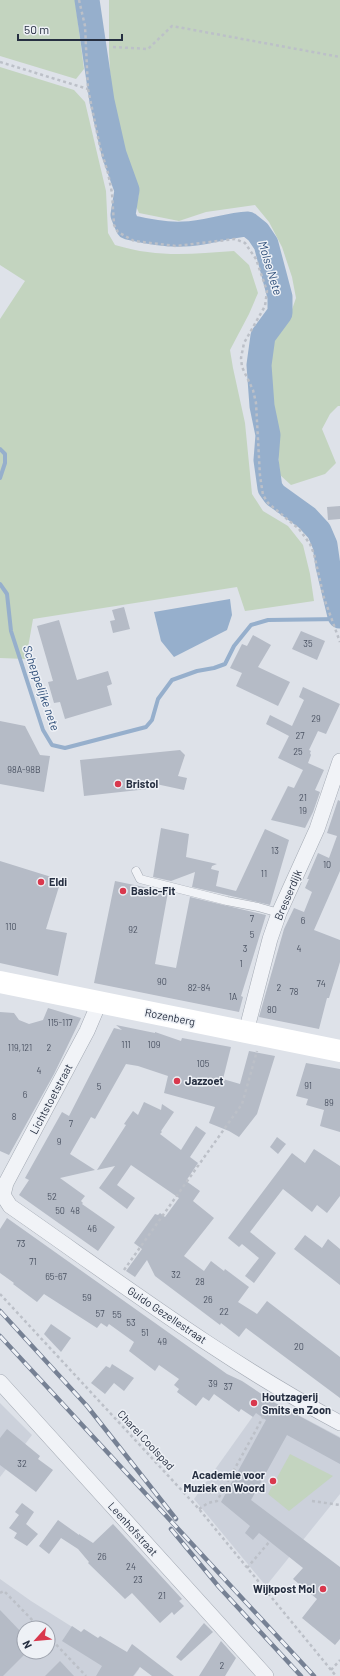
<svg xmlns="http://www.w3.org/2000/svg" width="340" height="1676" font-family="Barlow,sans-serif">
  <rect width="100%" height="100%" fill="#dee2e9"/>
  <g fill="#ccd1db" fill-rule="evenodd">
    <polygon points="266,1398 340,1437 340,1494 266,1586 194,1499"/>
    <polygon points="0,1403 32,1435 0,1477"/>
    <path d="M0 1579 31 1601 139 1669 134 1676H0ZM24 1628H48V1652H24Z"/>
  </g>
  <g fill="#c3d4bf">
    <polygon points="0,0 75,0 84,69 76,79 0,56"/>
    <polygon points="109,0 340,0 340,406 338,406 330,414 322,429 336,463 325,474 291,485 280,475 269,360 273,337 288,321 296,298 292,277 282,247 269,222 255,205 206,212 179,221 139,213 136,206 139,194 128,176 118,136 111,90 109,52"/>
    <path d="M0 67 74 90 85 102 106 191 108 233 115 245C158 258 191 254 234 251L249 265 258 293 249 314 230 350 233 368 245 423 252 494 263 511 288 526 303 545 310 574 314 601 245 611 237 587 33 619 26 659 0 658V319L25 281 0 265Z"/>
    <polygon points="290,1454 333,1476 289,1511 268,1494"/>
  </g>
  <polygon fill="#96afcc" points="230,599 232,615 227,630 174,657 161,641 154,612"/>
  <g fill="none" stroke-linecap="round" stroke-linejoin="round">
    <g stroke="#96afcc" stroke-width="4">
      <polyline points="0,449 5,454 5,463 0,478"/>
      <polyline points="0,584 7,594 11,631 43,730 52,745 65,748 146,727 152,720 158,699 172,680 197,671 214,668 225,664 234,646 251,625 268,620 340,619"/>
    </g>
    <path stroke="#96afcc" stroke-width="25" d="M87 0 102 101 114 154 127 190 123 215 128 227C145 231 165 235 183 234 205 234 226 225 248 224L258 232 266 244 280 297V313L263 336 259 365 262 406 268 435 266 460 270 488 275 495 307 518 319 531 325 545 328 566 340 616"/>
  </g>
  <g fill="#b5bbc6">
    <polygon points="340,506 340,519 328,520 327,507"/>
    <polygon points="124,607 130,629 113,633 110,621 115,620 112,610"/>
    <polygon points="59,620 77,680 108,671 112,684 107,686 112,705 65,719 60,702 54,703 48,682 53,681 37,626"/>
    <polygon points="301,631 325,641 317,660 292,649"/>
    <polygon points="253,635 271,645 258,667 290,682 278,706 236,686 242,673 230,668 242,644 247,646"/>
    <polygon points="303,687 340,704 326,734 318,731 309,750 311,751 310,753 311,755 308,763 324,770 315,790 320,792 313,812 305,828 271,820 288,786 294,788 303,770 278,758 289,736 266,724 270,715 292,726 304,700 299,697"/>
    <polygon points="0,721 25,726 40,755 50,756 44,792 0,784"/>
    <polygon points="180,750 185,755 178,776 187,778 184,790 156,784 157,788 84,796 80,760"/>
    <polygon points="338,800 340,801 340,871 314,930 340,940 340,962 329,998 327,998 319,1029 259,1017 284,929 294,908 304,912 312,892 305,888 309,879 307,879 318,853 329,858 337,836 327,833"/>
    <polygon points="161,828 189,834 186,857 217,864 212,866 211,869 219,871 216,886 236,891 265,829 289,840 270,905 192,887 195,872 171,881 153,877"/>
    <polygon points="0,861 61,880 46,929 67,933 58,976 0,963"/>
    <polygon points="115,881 168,892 155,964 176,968 190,897 266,915 241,996 243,997 239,1012 94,983"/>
    <polygon points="48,1008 81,1018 54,1074 9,1155 0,1151 0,1012 14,1013 19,1020 29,1024 43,1020"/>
    <polygon points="116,1025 155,1033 155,1032 181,1041 182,1038 231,1047 223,1079 240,1084 249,1051 275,1056 257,1114 239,1137 229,1131 209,1123 215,1107 164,1093 168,1076 138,1066 126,1064 95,1119 91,1117 70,1154 95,1170 60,1178 85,1196 81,1201 83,1203 82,1204 115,1227 98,1251 19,1195 29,1180 25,1178 62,1112 69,1116 114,1028 122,1030"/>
    <polygon points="306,1063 340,1069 340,1132 320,1126 324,1110 306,1105 308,1099 296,1096"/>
    <polygon points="144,1102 161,1110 162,1104 174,1112 161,1131 162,1132 160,1134 181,1150 196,1126 206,1133 190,1157 198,1163 186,1181 200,1191 193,1201 214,1218 184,1256 204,1271 211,1261 224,1271 225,1269 249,1287 238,1302 257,1314 267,1301 340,1357 340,1398 246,1328 239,1337 221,1323 220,1325 155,1276 147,1260 135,1277 126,1271 142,1249 134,1243 155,1214 158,1215 160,1213 165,1217 179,1198 131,1165 117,1185 135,1198 127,1209 99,1188 115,1166 97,1170 126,1125 124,1124 133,1111 138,1115"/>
    <polygon points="277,1137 286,1144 278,1154 270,1147"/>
    <polygon points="314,1149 340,1166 340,1196 327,1213 317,1205 312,1212 283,1189 250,1232 276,1253 254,1283 245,1276 259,1258 242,1244 239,1247 228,1238 292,1153 305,1163"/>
    <polygon points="7,1218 227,1374 242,1381 275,1403 340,1438 340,1464 287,1435 251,1500 340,1567 340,1639 335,1645 302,1618 317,1599 293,1579 303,1568 259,1533 253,1540 245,1533 250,1526 221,1502 266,1420 256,1413 253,1417 241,1409 239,1412 214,1394 209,1401 203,1397 196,1406 177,1392 179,1389 174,1385 179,1379 159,1365 155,1371 129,1351 134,1342 109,1324 107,1327 101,1323 97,1328 44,1294 37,1302 13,1284 14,1283 0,1273 0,1229"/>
    <polygon points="305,1235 322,1248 328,1239 340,1249 340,1285 294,1249"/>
    <polygon points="51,1324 71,1338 61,1352 44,1334"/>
    <polygon points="112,1364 134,1378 124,1391 114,1383 105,1394 91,1383 106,1366 110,1368"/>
    <polygon points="7,1429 40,1456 38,1459 53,1470 36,1492 0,1465 0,1438"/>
    <polygon points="22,1503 34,1512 26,1524 38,1534 27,1546 14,1538 17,1533 9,1528 19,1515 15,1512"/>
    <polygon points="58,1520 79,1535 79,1534 93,1543 113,1524 182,1599 179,1601 184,1606 174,1615 172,1612 160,1623 132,1593 125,1599 88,1563 89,1562 78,1549 61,1538 49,1554 39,1546"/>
    <polygon points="0,1610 24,1635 24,1655 3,1676 0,1676"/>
    <polygon points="204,1623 213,1632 181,1661 176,1657"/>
    <polygon points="72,1626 81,1632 84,1629 98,1638 100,1636 127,1652 132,1644 174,1676 152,1676 140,1667 133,1676 96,1676 102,1666 62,1641"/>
    <polygon points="221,1641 236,1658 225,1676 199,1676"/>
    <polygon points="60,1661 74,1676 45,1676"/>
  </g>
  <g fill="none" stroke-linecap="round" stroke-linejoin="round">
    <g stroke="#a3a9b3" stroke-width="9">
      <polyline id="service" points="136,871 140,879 227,901 258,907 279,913"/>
    </g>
    <g stroke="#a3a9b3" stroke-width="16">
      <g id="minor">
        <path d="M99 1003 87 1031 6 1183 3 1195 10 1206C118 1281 224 1361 340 1423"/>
        <polyline points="246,1032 270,939 279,913 317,829 340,761"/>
        <polyline points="0,1382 266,1676"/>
      </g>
    </g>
    <g stroke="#bcc0c8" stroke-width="2.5" stroke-dasharray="3 3" stroke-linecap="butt">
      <polyline points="79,0 85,26 88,89 100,147 108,173 112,193 114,225 118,232 134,241 176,246 235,239 245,243 256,259 267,291 265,306 244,343 241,358 242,367 253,390 256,403 260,476 263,495 268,503 299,529 310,544 314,554 324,598 340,642"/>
      <polyline points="113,47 148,49 172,26 340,57"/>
      <polyline points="0,62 88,89"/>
      <polyline points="124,1270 242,1104 257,1051"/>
      <polyline points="0,1294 199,1509 336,1676"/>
      <polyline points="312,1501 340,1505"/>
      <polyline points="199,1509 208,1503 217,1501 273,1399"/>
      <polyline points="247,1568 270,1541"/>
      <polyline points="0,1593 4,1591 40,1628"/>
      <polyline points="48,1636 86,1676"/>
      <polyline points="331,1670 340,1660"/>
    </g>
    <use href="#service" stroke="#f1f3f7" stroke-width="8"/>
    <use href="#minor" stroke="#f1f3f7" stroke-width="15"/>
    <polyline stroke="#fff" stroke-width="22" points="0,982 340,1051"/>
    <g stroke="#768194" stroke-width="4.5">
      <g id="rail">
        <polyline points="0,1311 87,1406 176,1519"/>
        <polyline points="0,1336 314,1676"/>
        <polyline points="171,1529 219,1587 301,1676"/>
      </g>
    </g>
    <use href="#rail" stroke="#eef1f6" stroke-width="3" stroke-dasharray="9" stroke-linecap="butt"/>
  </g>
  <g fill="#d9384d" stroke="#eef1f6" stroke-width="1.5">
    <circle cx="118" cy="784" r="4"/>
    <circle cx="41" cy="882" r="4"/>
    <circle cx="123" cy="891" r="4"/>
    <circle cx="177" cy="1081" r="4"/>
    <circle cx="254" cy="1403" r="4"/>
    <circle cx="273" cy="1481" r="4"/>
    <circle cx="323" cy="1589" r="4"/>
  </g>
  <g text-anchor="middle" stroke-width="3" stroke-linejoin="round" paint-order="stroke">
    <g font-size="9" fill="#4a5262">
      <text x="308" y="647">35</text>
      <text x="316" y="722">29</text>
      <text x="300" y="739">27</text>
      <text x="298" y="755">25</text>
      <text x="24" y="773">98A-98B</text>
      <text x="303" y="801">21</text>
      <text x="303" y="814">19</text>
      <text x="275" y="854">13</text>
      <text x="327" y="868">10</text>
      <text x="264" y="877">11</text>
      <text x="252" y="922">7</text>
      <text x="303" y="924">6</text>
      <text x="11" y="930">110</text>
      <text x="133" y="933">92</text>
      <text x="252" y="938">5</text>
      <text x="245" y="952">3</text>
      <text x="299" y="952">4</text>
      <text x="241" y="967">1</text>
      <text x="162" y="985">90</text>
      <text x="321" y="987">74</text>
      <text x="199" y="991">82-84</text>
      <text x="279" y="991">2</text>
      <text x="294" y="995">78</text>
      <text x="233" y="1000">1A</text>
      <text x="272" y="1013">80</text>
      <text x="60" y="1026">115-117</text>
      <text x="126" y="1048">111</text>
      <text x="154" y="1048">109</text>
      <text x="20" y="1051">119,121</text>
      <text x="49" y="1051">2</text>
      <text x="203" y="1067">105</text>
      <text x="39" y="1074">4</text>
      <text x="308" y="1089">91</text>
      <text x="99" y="1090">5</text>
      <text x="25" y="1098">6</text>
      <text x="329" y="1106">89</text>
      <text x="14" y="1120">8</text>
      <text x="71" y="1127">7</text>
      <text x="59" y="1145">9</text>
      <text x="52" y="1200">52</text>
      <text x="60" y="1214">50</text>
      <text x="75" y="1214">48</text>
      <text x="92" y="1232">46</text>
      <text x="21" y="1247">73</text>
      <text x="33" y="1265">71</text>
      <text x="176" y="1278">32</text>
      <text x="56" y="1280">65-67</text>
      <text x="200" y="1285">28</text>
      <text x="87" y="1301">59</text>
      <text x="208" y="1303">26</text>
      <text x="224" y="1315">22</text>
      <text x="100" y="1317">57</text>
      <text x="117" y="1318">55</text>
      <text x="131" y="1326">53</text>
      <text x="145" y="1336">51</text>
      <text x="162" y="1345">49</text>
      <text x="299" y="1350">20</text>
      <text x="213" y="1387">39</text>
      <text x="228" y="1390">37</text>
      <text x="22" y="1467">32</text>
      <text x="102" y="1560">26</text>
      <text x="131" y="1570">24</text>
      <text x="138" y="1583">23</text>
      <text x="162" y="1599">21</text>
      <text x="222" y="1669">2</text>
    </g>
    <g font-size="11" font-weight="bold" fill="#262f41" stroke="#eef1f6" text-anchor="start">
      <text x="126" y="788">Bristol</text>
      <text x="49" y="886">Eldi</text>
      <text x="131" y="895">Basic-Fit</text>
      <text x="185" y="1085">Jazzoet</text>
      <text x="262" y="1401">Houtzagerij<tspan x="262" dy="13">Smits en Zoon</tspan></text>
      <text x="265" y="1479" text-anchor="end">Academie voor<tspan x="265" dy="13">Muziek en Woord</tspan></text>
      <text x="315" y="1593" text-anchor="end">Wijkpost Mol</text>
    </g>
    <g font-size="11" fill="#262f41" stroke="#eef1f6">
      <text transform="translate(288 895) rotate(-67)" y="4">Bresserdijk</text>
      <text transform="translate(170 1017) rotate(11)" y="4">Rozenberg</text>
      <text transform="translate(51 1099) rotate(-62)" y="4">Lichtstoetstraat</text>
      <text transform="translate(167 1315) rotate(34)" y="4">Guido Gezellestraat</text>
      <text transform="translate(146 1440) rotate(47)" y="4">Charel Coolspad</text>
      <text transform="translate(133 1529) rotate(48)" y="4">Leenhofstraat</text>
    </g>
    <g font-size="12" font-style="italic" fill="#2d4d78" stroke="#eef1f6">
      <text transform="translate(270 268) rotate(73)" y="4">Molse Nete</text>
      <text transform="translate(41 688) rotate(71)" y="4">Scheppelijke nete</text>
    </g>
  </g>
  <g transform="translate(36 1640) rotate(243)"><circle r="19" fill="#eef1f6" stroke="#9ea3ae"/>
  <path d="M0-3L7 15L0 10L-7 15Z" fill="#d9384d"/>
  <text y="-6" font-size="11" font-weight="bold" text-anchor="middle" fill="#262f41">N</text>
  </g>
  <path d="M18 34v6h104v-6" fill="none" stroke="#262f41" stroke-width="2"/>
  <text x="24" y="34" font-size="12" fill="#262f41" stroke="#eef1f6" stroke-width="3" paint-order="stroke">50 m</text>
</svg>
